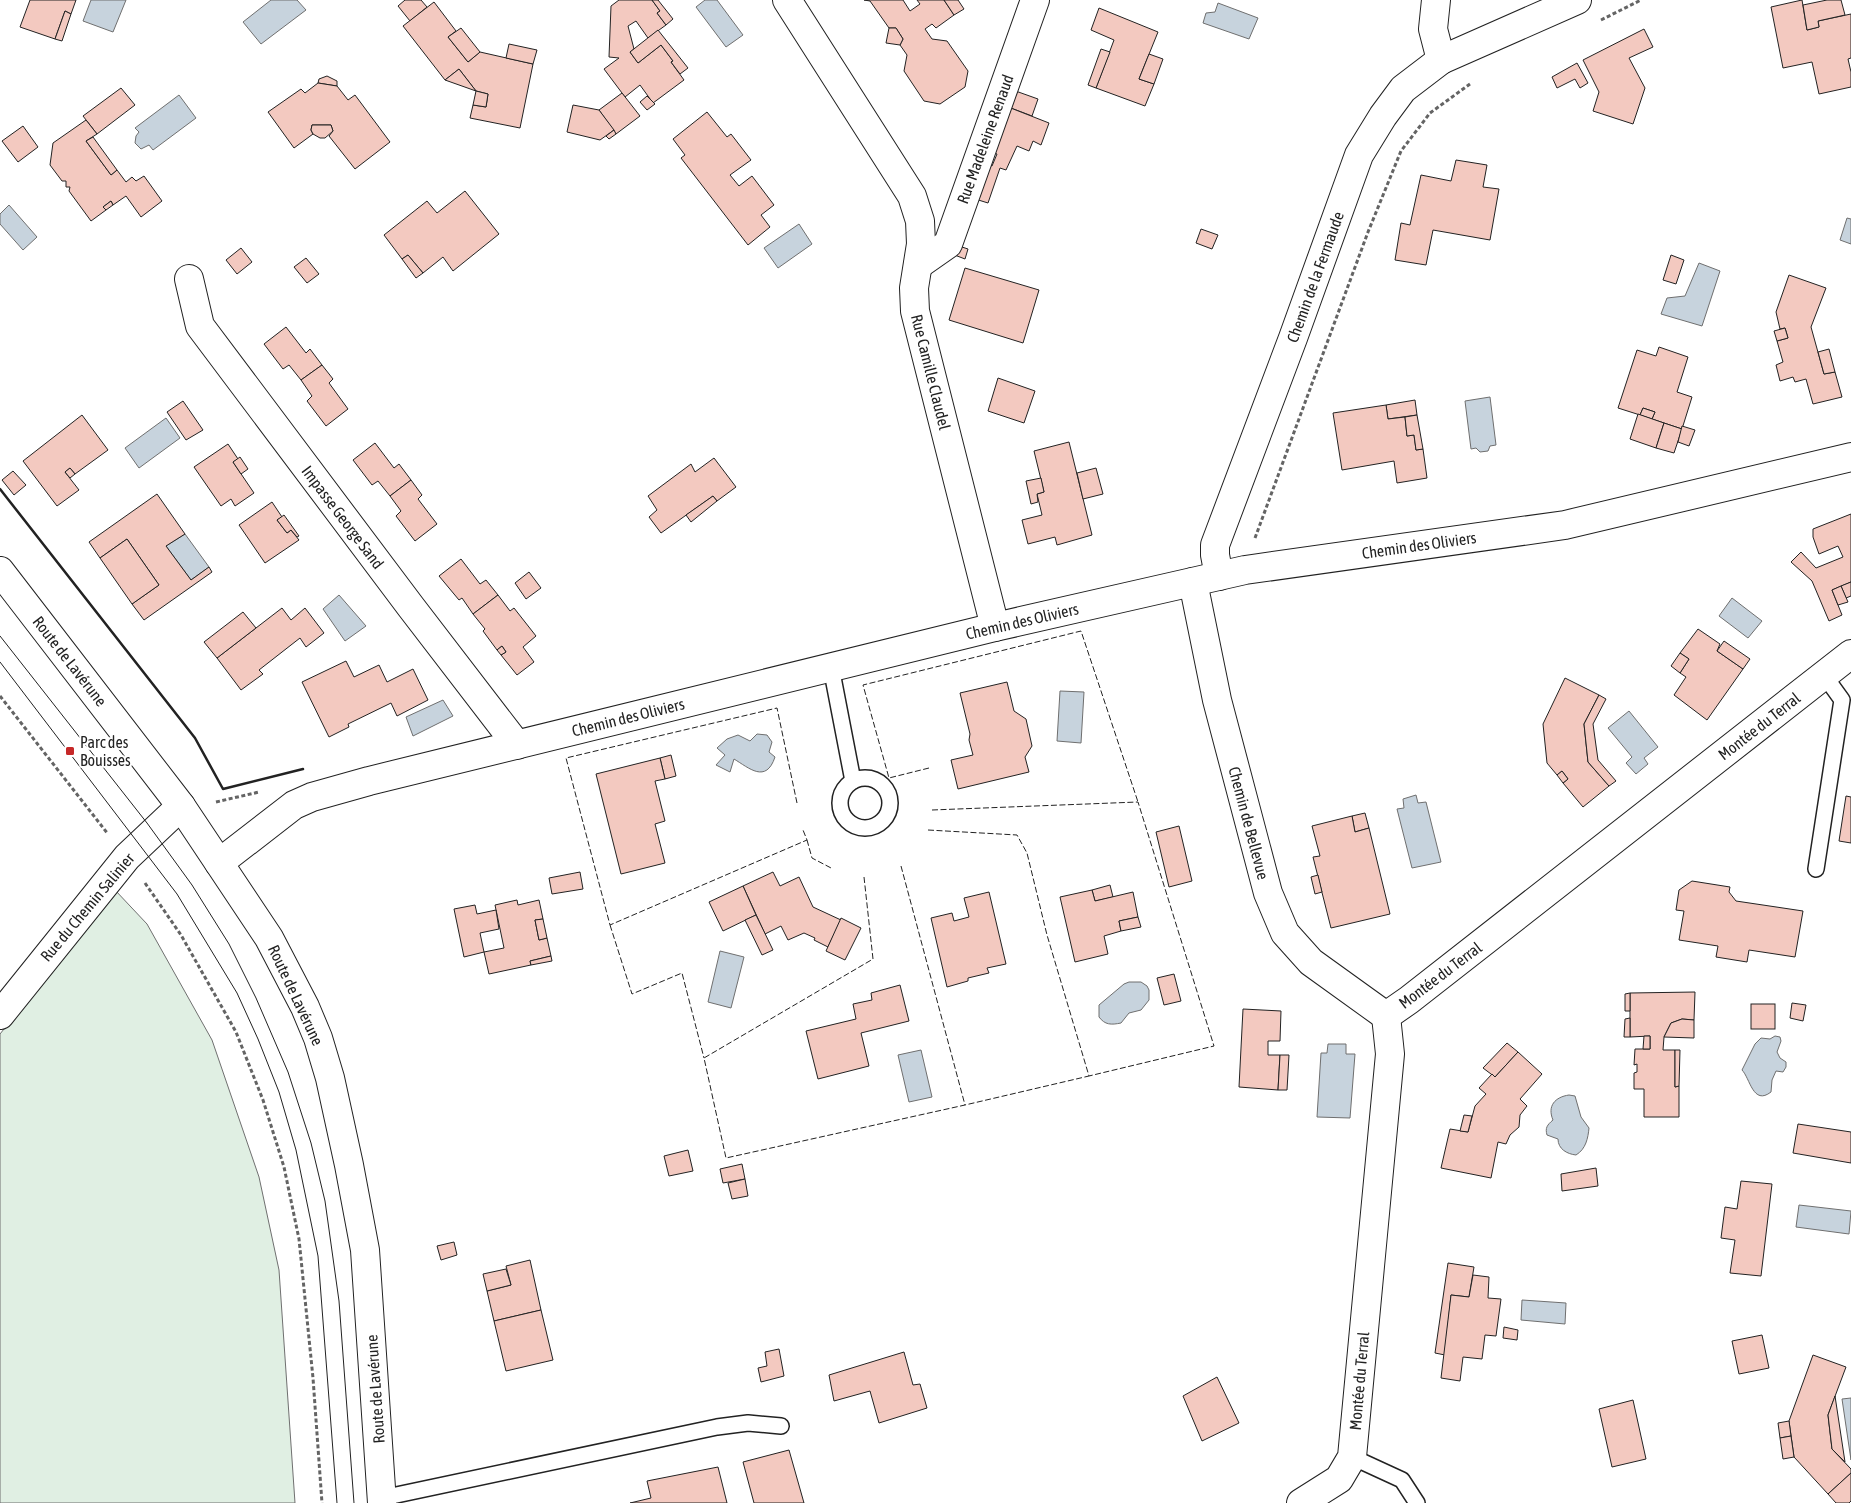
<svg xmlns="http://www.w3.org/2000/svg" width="1851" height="1503" font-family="'Asap Condensed',sans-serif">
  <rect width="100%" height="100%" fill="#fff"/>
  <polygon fill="#e0efe3" stroke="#6f6f6f" points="115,890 147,924 212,1040 259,1177 279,1270 295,1503 0,1503 0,1034"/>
  <g fill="#c7d3dd" stroke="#6f6f6f">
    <polygon points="91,0 126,0 113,32 83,21"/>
    <polygon points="271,0 297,0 306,10 261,44 243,22"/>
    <polygon points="705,0 717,0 743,35 726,47 696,7"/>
    <polygon points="1218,3 1258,18 1249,39 1203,23 1206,13 1215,12"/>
    <polygon points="179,95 196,118 153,150 149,145 141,149 135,143 136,136 139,132 135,128"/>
    <polygon points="9,205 37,237 23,250 0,224 0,214"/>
    <polygon points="1847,218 1851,219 1851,244 1840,240"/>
    <polygon points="799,224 812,244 778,268 764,248"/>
    <polygon points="1699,263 1720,271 1702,326 1661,314 1667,298 1685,296"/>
    <polygon points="1490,397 1496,445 1490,446 1488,451 1480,452 1476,448 1471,449 1465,401"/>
    <polygon points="166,418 180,438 139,468 125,448"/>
    <polygon points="185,534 209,567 191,580 166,546"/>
    <polygon points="339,595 366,626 345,641 323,609"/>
    <polygon points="1732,598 1762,621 1748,638 1719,616"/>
    <polygon points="1060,691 1084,692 1081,743 1057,741"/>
    <polygon points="443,700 453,716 413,736 406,717"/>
    <polygon points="1629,711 1658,747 1644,758 1648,764 1636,774 1626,763 1632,757 1608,728"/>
    <path d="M757 734 767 735 772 742 769 752 775 757C766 784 749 768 734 759L730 772 716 765 725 755 717 748 727 739 738 735 750 741Z"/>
    <polygon points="1416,795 1418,803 1426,802 1441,862 1412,868 1397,809 1404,808 1403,799"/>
    <polygon points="720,951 744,957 731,1008 708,1002"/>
    <path d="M1129 982H1141L1147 986 1149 990V1000L1141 1010 1129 1013 1121 1023C1111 1025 1105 1025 1099 1017V1005L1124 984Z"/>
    <path d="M1775 1036 1780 1037 1781 1041 1777 1052 1780 1058 1786 1062V1067L1783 1072 1776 1071 1772 1080 1771 1092C1753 1106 1750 1078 1742 1070L1755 1044 1761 1038 1770 1039Z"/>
    <polygon points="1328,1044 1346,1044 1346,1054 1355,1054 1350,1118 1317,1117 1321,1053 1327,1053"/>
    <polygon points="921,1050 932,1097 909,1102 898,1055"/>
    <path d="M1569 1095 1575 1096 1581 1117 1589 1128C1588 1138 1586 1149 1576 1155 1567 1154 1558 1149 1558 1139L1547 1135C1545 1128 1547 1125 1553 1120 1547 1106 1555 1097 1569 1095Z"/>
    <polygon points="1799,1205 1851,1211 1849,1234 1796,1227"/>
    <polygon points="1522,1300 1566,1303 1565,1324 1521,1320"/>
    <polygon points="1851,1398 1851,1460 1842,1399"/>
  </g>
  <g fill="#f3c9c0" stroke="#222">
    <polygon points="30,0 76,0 71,14 65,11 55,39 20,27"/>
    <polygon points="405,0 421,0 427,7 410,21 398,6"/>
    <polygon points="619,0 652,0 660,11 657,13 666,25 648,38 636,21 628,26 634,49 630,52 638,63 661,45 673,61 671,62 684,80 653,103 640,85 625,97 604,69 619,58 609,57 611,6"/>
    <polygon points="652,0 658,0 673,19 666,25 657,13 660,11"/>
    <polygon points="864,0 903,0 910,11 920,4 917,0 944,0 954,15 936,28 932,24 925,29 932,39 947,41 968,71 965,87 940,104 924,101 904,71 907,55 900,45 903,39 896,28 889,28 870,1"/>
    <polygon points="944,0 958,0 964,9 954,15"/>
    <polygon points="1802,0 1807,30 1819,27 1818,21 1851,14 1851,58 1848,59 1851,72 1851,87 1819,94 1812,62 1783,68 1771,7"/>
    <polygon points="1827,0 1841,0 1845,15 1818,21 1819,27 1807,30 1803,5"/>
    <polygon points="434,2 456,31 448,37 468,62 480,52 533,64 520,128 470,118 473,105 486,107 488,94 476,91 459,69 445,80 403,26"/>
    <polygon points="1099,8 1158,32 1139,79 1154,84 1145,106 1096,88 1114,40 1091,30"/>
    <polygon points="65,11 71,14 62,41 55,39"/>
    <polygon points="461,28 480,52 468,62 448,37"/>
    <polygon points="889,28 896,28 903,39 900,45 886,43"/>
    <polygon points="1644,29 1653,47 1629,58 1645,88 1633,124 1593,111 1599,92 1583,60"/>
    <polygon points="658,30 688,68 680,74 671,62 673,61 661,45 638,63 630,52"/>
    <polygon points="509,44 537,50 533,64 506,58"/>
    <polygon points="1101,49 1110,52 1096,88 1088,85"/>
    <polygon points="1149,54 1163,59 1154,84 1139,79"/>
    <polygon points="1577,63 1588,83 1580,88 1575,79 1557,88 1552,77"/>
    <polygon points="459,69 476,91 445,80"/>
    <polygon points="327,76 337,81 337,86 318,83 319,79"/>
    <polygon points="318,83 337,86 348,100 355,95 390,142 355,169 329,136 333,131 331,125 312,125 311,130 313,134 294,148 268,112 301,89 305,93"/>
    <polygon points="121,88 135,105 97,134 83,116"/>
    <polygon points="1010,89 1038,99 1032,116 1003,105"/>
    <polygon points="476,91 488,94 486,107 473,105"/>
    <polygon points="622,93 640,116 616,134 599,110"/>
    <polygon points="647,96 655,104 647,110 640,102"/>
    <polygon points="573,105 599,110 614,130 600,140 567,132"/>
    <polygon points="1003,105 1049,123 1041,145 1033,141 1029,151 1017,146 1006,170 1000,168 988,203 972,198 984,162 992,166 997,154 987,150"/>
    <polygon points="707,112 727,137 731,134 751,160 730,175 739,186 752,176 774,205 761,215 770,227 748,245 681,158 685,155 673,139"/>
    <polygon points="86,120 97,134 86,141 111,175 117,170 126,182 132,177 136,181 144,176 162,201 141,217 126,196 113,205 111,201 103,207 106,210 91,221 69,191 70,187 66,187 66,181 62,181 50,165 53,143"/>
    <polygon points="312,125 331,125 333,131 325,138 320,138 313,134 311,130"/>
    <polygon points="23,126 38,147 18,162 2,141"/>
    <polygon points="614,130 616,134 609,139 606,136"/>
    <polygon points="93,137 117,170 111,175 86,141"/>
    <polygon points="1456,160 1487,165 1483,187 1499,189 1490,240 1433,230 1426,265 1395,260 1401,223 1410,225 1421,175 1451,181"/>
    <polygon points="465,191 499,234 453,271 443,257 423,273 408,255 402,259 384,235 427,201 437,213"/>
    <polygon points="111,201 113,205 106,210 103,207"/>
    <polygon points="1201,229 1218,235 1212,249 1196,243"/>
    <polygon points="956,245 968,249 965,259 952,254"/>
    <polygon points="241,248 252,262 237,274 226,260"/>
    <polygon points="408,255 423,273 416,278 402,259"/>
    <polygon points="1671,255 1684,260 1676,284 1663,280"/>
    <polygon points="306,258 319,274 307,283 294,267"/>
    <polygon points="965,268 1039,290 1023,343 949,320"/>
    <polygon points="1789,275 1826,288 1811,327 1824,374 1835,372 1842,397 1813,404 1806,379 1795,382 1793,377 1780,381 1776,365 1783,362 1777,341 1788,338 1785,328 1780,329 1776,312"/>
    <polygon points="286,327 306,353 310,349 322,365 301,380 289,365 283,369 264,344"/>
    <polygon points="1785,328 1788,338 1777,341 1774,331"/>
    <polygon points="1659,347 1688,357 1677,392 1692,397 1682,429 1652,419 1655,412 1643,408 1640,415 1618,408 1637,350 1656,356"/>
    <polygon points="1829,349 1835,372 1824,374 1818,352"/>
    <polygon points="322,365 333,379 329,383 348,409 326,426 307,401 312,396 301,380"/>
    <polygon points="998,378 1035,391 1024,423 988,411"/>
    <polygon points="1415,400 1417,415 1388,419 1386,405"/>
    <polygon points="183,401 203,430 186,440 167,412"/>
    <polygon points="1386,405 1388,419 1405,417 1407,436 1414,435 1416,450 1423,449 1427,478 1397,483 1394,461 1342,470 1333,413"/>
    <polygon points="1643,408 1655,412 1652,419 1640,415"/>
    <polygon points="1638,414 1664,423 1656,448 1630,439"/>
    <polygon points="82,415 108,450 75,474 70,468 65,472 79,490 57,506 23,461"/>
    <polygon points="1417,415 1423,449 1416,450 1414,435 1407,436 1405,417"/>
    <polygon points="1664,423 1682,429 1674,453 1656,448"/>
    <polygon points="1682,426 1695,430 1689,446 1678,442"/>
    <polygon points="1069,442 1092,535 1057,545 1055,537 1028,544 1022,520 1042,515 1037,494 1044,492 1034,451"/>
    <polygon points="375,443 394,468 399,464 411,480 390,496 378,481 372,485 353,460"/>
    <polygon points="228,444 238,459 233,462 254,493 235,506 231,499 221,506 194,467"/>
    <polygon points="240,457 248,469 241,474 233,462"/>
    <polygon points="714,458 736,487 717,501 713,496 661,533 649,517 657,510 648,496 691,464 695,472"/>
    <polygon points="70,468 75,474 70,478 65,472"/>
    <polygon points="1096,468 1103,494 1083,499 1077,473"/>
    <polygon points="13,471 26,485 14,495 2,480"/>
    <polygon points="1041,478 1044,492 1037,494 1038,502 1031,504 1026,481"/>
    <polygon points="411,480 422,495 418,499 437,524 415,541 396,516 401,511 390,496"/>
    <polygon points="157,494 185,534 166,546 191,580 209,567 212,572 144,620 132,604 159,585 127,539 100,558 89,542"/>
    <polygon points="713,496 717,501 691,522 686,515"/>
    <polygon points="272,502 282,517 277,520 287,533 291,530 299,540 265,563 239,525"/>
    <polygon points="1851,514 1851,582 1832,590 1842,615 1829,621 1812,581 1791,562 1801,552 1816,568 1843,557 1838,546 1819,554 1813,537 1813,529"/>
    <polygon points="284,515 299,536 297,537 291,530 287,533 277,520"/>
    <polygon points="127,539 159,585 132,604 100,558"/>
    <polygon points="461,559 480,584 486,580 498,595 473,614 462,598 459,600 439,576"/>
    <polygon points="529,572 541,588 526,599 515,583"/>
    <polygon points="1851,582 1851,596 1846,598 1841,586"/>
    <polygon points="1841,586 1848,602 1838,605 1832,590"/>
    <polygon points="498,595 510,611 514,608 536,636 523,647 534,662 517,675 501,655 506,652 502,646 497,650 483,631 485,629 473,614"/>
    <polygon points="282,608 291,620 305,608 324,633 306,647 300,638 259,670 263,674 241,690 217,658"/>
    <polygon points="243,612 256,628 217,658 204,642"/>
    <polygon points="1698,629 1720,644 1717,651 1743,669 1707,720 1674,695 1686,677 1680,673 1689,659 1680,653"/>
    <polygon points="1724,641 1750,659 1743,669 1717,651"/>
    <polygon points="502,646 506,652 501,655 497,650"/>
    <polygon points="1680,653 1689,659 1680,673 1671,666"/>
    <polygon points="346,661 354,677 379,665 387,682 413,669 428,700 397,716 391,703 348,724 349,727 329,737 302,682"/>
    <polygon points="1565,678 1599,695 1584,724 1588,762 1609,786 1583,807 1563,783 1568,779 1562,771 1557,775 1547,763 1543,724"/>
    <polygon points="1007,682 1014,711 1026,719 1032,746 1025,757 1029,772 958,789 951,760 973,755 969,740 970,734 960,693"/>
    <polygon points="1599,695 1606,699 1593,724 1598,760 1616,781 1609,786 1588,762 1584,724"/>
    <polygon points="671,755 676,776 665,779 660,758"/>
    <polygon points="660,758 665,779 655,781 665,821 655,824 665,863 621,874 596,774"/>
    <polygon points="1562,771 1568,779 1563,783 1557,775"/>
    <polygon points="1846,796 1851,797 1851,843 1839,841"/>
    <polygon points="1365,813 1369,828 1355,832 1352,816"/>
    <polygon points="1352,816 1355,832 1369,828 1390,914 1331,928 1313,857 1320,856 1312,826"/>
    <polygon points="1179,826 1192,881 1169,887 1156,832"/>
    <polygon points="580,872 583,889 552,894 549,878"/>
    <polygon points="773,872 780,886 799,877 813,907 841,920 828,947 814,940 815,938 804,933 788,940 781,926 765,934 743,886"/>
    <polygon points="1318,875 1322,892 1315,894 1311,877"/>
    <polygon points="1692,881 1730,887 1729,892 1736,901 1803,911 1795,957 1749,950 1747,962 1716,957 1718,946 1679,940 1684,911 1676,910 1679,890"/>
    <polygon points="1110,885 1113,897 1095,901 1092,890"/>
    <polygon points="743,886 756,915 723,931 709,902"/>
    <polygon points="1092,890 1095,901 1133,892 1138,917 1119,921 1121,931 1104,936 1108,954 1075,962 1060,897"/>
    <polygon points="989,892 1006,964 987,968 989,973 968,978 968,981 947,987 931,918 952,913 954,921 969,917 964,898"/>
    <polygon points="517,900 518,905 539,900 543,919 535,920 539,940 547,938 551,956 530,961 531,965 489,974 484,952 504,948 495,905"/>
    <polygon points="475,905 477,914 496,910 499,929 480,933 484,952 464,957 454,909"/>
    <polygon points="756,915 773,950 762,955 745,920"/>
    <polygon points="1138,917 1141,927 1121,931 1119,921"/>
    <polygon points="841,918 861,928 845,960 826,951"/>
    <polygon points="543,919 547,938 539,940 535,920"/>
    <polygon points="551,956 552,961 531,965 530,961"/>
    <polygon points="1174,974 1181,1001 1164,1005 1157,978"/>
    <polygon points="900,985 909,1021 861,1033 869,1066 818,1079 806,1031 856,1019 853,1004 872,1000 871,993"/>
    <polygon points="1695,992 1694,1020 1682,1019 1671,1023 1664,1037 1663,1050 1675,1050 1675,1087 1679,1086 1679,1117 1644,1117 1644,1089 1634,1089 1634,1073 1637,1072 1637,1064 1634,1065 1635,1049 1650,1049 1650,1036 1630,1037 1630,993"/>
    <polygon points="1630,993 1630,1011 1625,1011 1625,994"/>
    <polygon points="1792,1003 1806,1005 1803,1021 1790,1018"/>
    <rect x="1751" y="1004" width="24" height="25"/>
    <polygon points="1243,1009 1281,1011 1280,1041 1268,1041 1268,1055 1280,1055 1278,1090 1239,1087"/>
    <polygon points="1630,1018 1630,1037 1624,1037 1625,1019"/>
    <polygon points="1682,1019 1694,1020 1694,1038 1664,1037 1671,1023"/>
    <polygon points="1644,1036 1650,1036 1650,1049 1643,1049"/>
    <polygon points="1507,1043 1518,1052 1495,1077 1483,1068"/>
    <polygon points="1675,1050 1680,1050 1679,1086 1675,1087"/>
    <polygon points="1518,1052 1542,1074 1520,1099 1527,1106 1520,1115 1519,1127 1510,1135 1506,1144 1498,1142 1491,1178 1441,1168 1450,1129 1468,1132 1475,1106 1486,1094 1479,1088 1492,1074 1495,1077"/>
    <polygon points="1280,1055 1289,1055 1287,1090 1278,1090"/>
    <polygon points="1464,1115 1472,1116 1468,1132 1460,1131"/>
    <polygon points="1798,1124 1851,1132 1851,1163 1793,1153"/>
    <polygon points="688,1150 693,1171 669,1176 664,1156"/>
    <polygon points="742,1164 745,1179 723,1183 720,1169"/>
    <polygon points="1596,1168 1598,1186 1562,1191 1561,1174"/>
    <polygon points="745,1179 748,1196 732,1199 728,1183"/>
    <polygon points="1741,1181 1772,1184 1761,1276 1730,1273 1735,1240 1721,1238 1725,1207 1737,1209"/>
    <polygon points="454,1242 457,1255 441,1260 437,1246"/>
    <polygon points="530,1260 541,1310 494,1321 487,1291 511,1285 506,1266"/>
    <polygon points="1448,1263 1474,1267 1469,1297 1451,1295 1445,1355 1435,1353"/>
    <polygon points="506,1269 511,1285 487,1291 483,1274"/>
    <polygon points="1473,1275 1489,1277 1488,1298 1501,1299 1496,1336 1485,1335 1482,1359 1463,1357 1460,1381 1441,1378 1451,1295 1469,1297"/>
    <polygon points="541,1310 553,1360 506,1371 494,1321"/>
    <polygon points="1504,1327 1518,1330 1517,1340 1503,1338"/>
    <polygon points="1762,1335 1769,1368 1739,1374 1732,1341"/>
    <polygon points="779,1349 784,1376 761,1382 758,1368 767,1366 765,1352"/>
    <polygon points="904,1352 913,1385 920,1384 927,1408 879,1423 870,1391 834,1401 829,1375"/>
    <polygon points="1813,1355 1846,1367 1828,1415 1832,1449 1851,1469 1851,1473 1828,1494 1794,1457 1789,1421"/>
    <polygon points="1217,1377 1239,1423 1202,1441 1183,1396"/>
    <polygon points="1835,1396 1845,1462 1832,1449 1828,1415"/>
    <polygon points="1633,1400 1646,1459 1612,1467 1599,1409"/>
    <polygon points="1789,1421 1791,1436 1780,1438 1778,1423"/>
    <polygon points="1791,1436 1794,1457 1783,1459 1780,1438"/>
    <polygon points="789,1450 804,1503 754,1503 743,1462"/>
    <polygon points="718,1467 727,1503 630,1503 651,1498 647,1481"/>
    <polygon points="1851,1473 1851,1501 1849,1503 1836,1503 1828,1494"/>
  </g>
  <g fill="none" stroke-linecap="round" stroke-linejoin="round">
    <g stroke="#222" stroke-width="18">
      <g id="lane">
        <polyline points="831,667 853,781"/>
        <circle cx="865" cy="803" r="25"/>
        <polyline points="1816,869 1842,700 1824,675"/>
        <polyline points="1352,1457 1402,1480 1417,1503"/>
        <polyline points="382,1498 717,1427 748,1423 781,1426"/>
      </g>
    </g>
    <g stroke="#222" stroke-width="30">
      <g id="street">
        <polyline points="787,0 912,196 920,221 921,244 914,288 915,311 995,627"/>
        <polyline points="1441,60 1577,0"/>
        <polyline points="918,265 948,244 1035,0"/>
        <polyline points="189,279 200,326 411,607 517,745"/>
        <polyline points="1219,576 1215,555 1215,545 1293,338 1359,155 1383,116 1403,89 1441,60 1433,29 1436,0"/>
        <polyline points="1193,582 1217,700 1268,893 1285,933 1311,962 1386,1016"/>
        <polyline points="219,863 294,805 312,797 369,781 995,627 1245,570 1565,525 1851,457"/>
        <polyline points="0,1015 127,857 181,806"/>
        <polyline points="1386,1016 1409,1000 1851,654"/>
        <polyline points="1301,1503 1339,1479 1352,1457 1390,1054 1386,1016"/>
      </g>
    </g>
    <g stroke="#222" stroke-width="30">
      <polyline id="secondary" points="0,571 181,806 269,938 305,1007 318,1038 330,1078 349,1165 365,1250 382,1503"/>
    </g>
    <g stroke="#646464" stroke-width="3" stroke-dasharray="4 2.5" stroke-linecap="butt">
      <polyline points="1601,20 1641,0"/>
      <polyline points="1255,538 1368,232 1401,151 1430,113 1470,84"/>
      <polyline points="0,696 108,834"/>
      <polyline points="216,802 259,792"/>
      <polyline points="145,883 181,935 236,1032 263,1100 284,1167 299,1239 313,1378 322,1503"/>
    </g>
    <use href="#lane" stroke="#fff" stroke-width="15"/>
    <use href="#street" stroke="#fff" stroke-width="28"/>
    <use href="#secondary" stroke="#fff" stroke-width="28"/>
    <g stroke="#222" stroke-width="1">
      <polyline points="0,636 147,823 192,885 229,944 256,998 288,1072 311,1143 325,1201 339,1301 354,1503"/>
      <polyline points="0,662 177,894 237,993 258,1039 279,1092 296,1150 318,1256 337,1503"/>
    </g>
    <g stroke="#222" stroke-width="1" stroke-dasharray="6 2.5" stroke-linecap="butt">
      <polyline points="929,768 889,778 863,685 1081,631 1138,802"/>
      <polyline points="797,803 777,708 566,758 610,925 807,840 803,830"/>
      <polyline points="932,810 1138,802 1214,1046 1089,1076"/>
      <polyline points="928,830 1017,835 1027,853 1047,935 1089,1076 965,1105"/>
      <polyline points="807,840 812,858 833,869"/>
      <polyline points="864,877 873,959 704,1058 726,1158 965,1105 901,866"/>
      <polyline points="610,925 632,994 682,973 704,1058"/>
    </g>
    <polyline stroke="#222" stroke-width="2.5" points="0,489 195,738 223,789 303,769"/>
  </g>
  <rect fill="#c62828" stroke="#fff" stroke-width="2" x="65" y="746" width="10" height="10" rx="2.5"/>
  <g text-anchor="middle" stroke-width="4" stroke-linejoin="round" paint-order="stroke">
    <g font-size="16" fill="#222" stroke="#fff">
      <text transform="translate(985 139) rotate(-70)" y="6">Rue Madeleine Renaud</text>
      <text transform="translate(1315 277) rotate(-70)" y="6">Chemin de la Fermaude</text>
      <text transform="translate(931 372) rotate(76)" y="6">Rue Camille Claudel</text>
      <text transform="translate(343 517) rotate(53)" y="6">Impasse George Sand</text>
      <text transform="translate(1419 545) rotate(-8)" y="6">Chemin des Oliviers</text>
      <text transform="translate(1022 621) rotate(-13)" y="6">Chemin des Oliviers</text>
      <text transform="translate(70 661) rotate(52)" y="6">Route de Lavérune</text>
      <text transform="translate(628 717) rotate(-14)" y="6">Chemin des Oliviers</text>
      <text transform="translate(1759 726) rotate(-38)" y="6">Montée du Terral</text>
      <text transform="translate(1249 823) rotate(75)" y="6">Chemin de Bellevue</text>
      <text transform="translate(87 907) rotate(-50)" y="6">Rue du Chemin Salinier</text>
      <text transform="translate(1440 975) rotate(-37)" y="6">Montée du Terral</text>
      <text transform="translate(296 995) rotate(65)" y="6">Route de Lavérune</text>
      <text transform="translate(1359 1381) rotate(-85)" y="6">Montée du Terral</text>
      <text transform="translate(375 1389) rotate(-94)" y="6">Route de Lavérune</text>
    </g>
    <g font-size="16" fill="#222" stroke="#fff" text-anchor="start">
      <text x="80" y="748">Parc des<tspan x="80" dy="18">Bouisses</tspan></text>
    </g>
  </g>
</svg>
